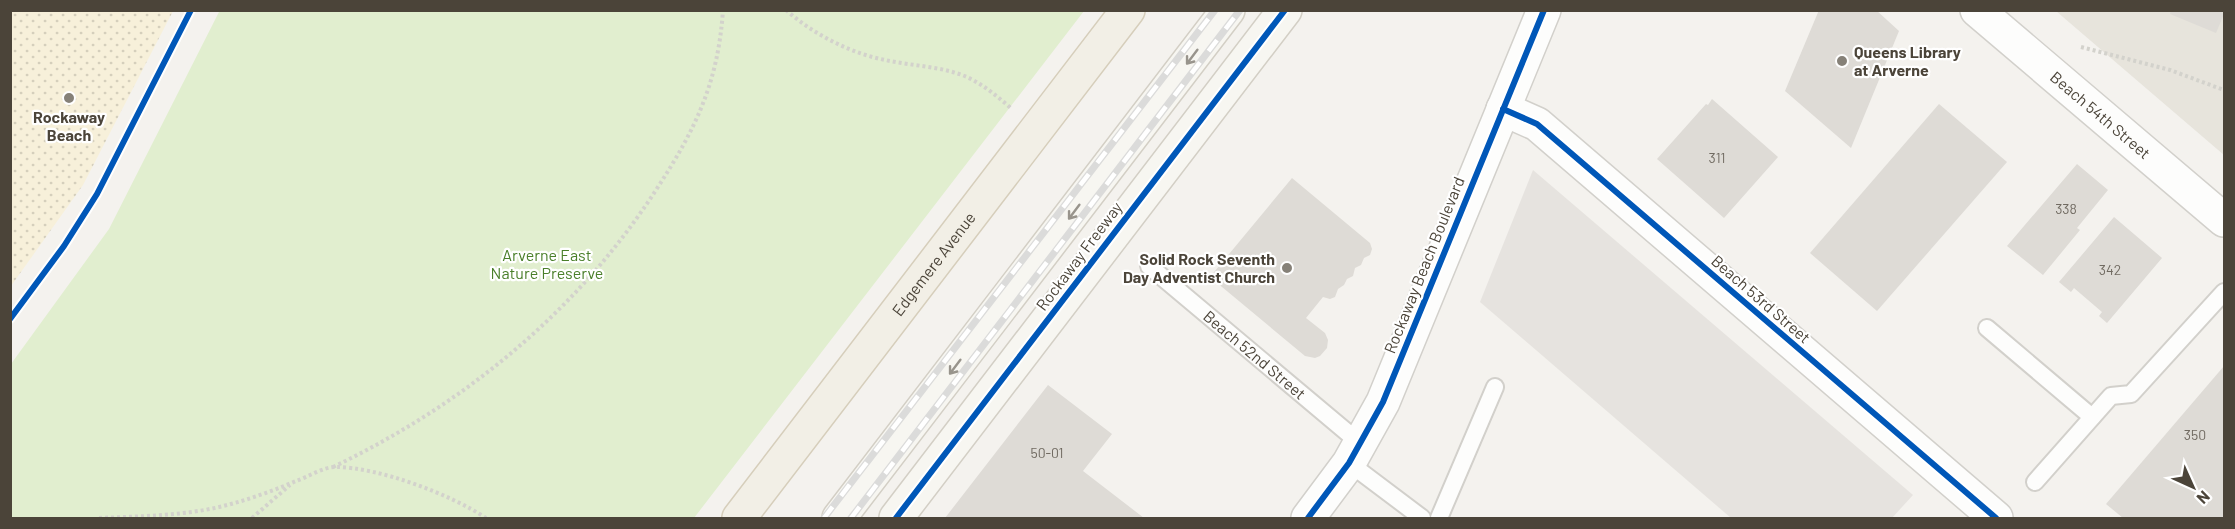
<svg xmlns="http://www.w3.org/2000/svg" width="2235" height="529" font-family="Barlow,sans-serif">
  <defs>
    <pattern id="sand-dots" width="8" height="8" patternUnits="userSpaceOnUse" patternTransform="scale(1.5)"><rect width="8" height="8" fill="#f7f0da"/><path d="M2 2h.1M6 6h.1" fill="none" stroke="#d5cfbc" stroke-width="1.8" stroke-linecap="round"/></pattern>
  </defs>
  <rect width="100%" height="100%" fill="#f4f2ee"/>
  <polygon fill="#e7e4dc" points="2056,11 2224,11 2224,155"/>
  <polygon fill="#e1eecf" points="220,10 1084,10 1084,11 694,518 11,518 11,364 109,229"/>
  <polygon fill="url(#sand-dots)" points="11,10 173,11 83,185 11,286"/>
  <polygon fill="#e6e3df" points="1533,170 1913,495 1892,518 1731,518 1480,302"/>
  <g fill="#dedbd6">
    <polygon points="1819,10 1876,10 1899,31 1851,148 1785,91"/>
    <polygon points="2171,10 2224,10 2224,14 2216,33 2170,14"/>
    <polygon points="1712,99 1778,157 1724,218 1657,159 1706,104 1708,105"/>
    <polygon points="1939,104 2007,162 1877,311 1810,253"/>
    <polygon points="2077,164 2108,190 2077,228 2080,230 2043,275 2007,246"/>
    <polygon points="1292,178 1370,243 1372,249 1370,255 1364,258 1361,265 1355,268 1353,276 1347,279 1344,285 1338,289 1335,297 1330,299 1323,297 1306,318 1325,333 1328,340 1327,348 1320,356 1315,358 1305,356 1210,277"/>
    <polygon points="2114,217 2162,258 2107,323 2099,316 2102,312 2074,288 2071,292 2059,282"/>
    <polygon points="2224,366 2224,518 2123,518 2106,504"/>
    <polygon points="1048,385 1112,434 1083,471 1144,518 945,518"/>
  </g>
  <g fill="none" stroke-linecap="round" stroke-linejoin="round">
    <g stroke="#d2d0cb" stroke-width="20">
      <g id="lane">
        <path id="s1" d="M1149 266 1361 444"/>
        <polyline points="1987,328 2092,417"/>
        <polyline points="1349,463 1422,518"/>
        <polyline points="2035,482 2111,396 2131,394 2224,292"/>
        <polyline points="1439,518 1495,387"/>
      </g>
    </g>
    <g stroke="#d2d0cb" stroke-width="36">
      <g id="street">
        <path id="s2" d="M1977 10 2224 220"/>
        <polyline points="1503,109 1537,124 1996,518"/>
        <polyline points="1308,518 1349,463 1383,402 1544,10"/>
      </g>
    </g>
    <g stroke="#d3cfc5" stroke-width="36">
      <g id="secondary">
        <polyline points="839,518 1228,10"/>
        <polyline points="896,518 1285,10"/>
      </g>
    </g>
    <g stroke="#d6cebb" stroke-width="36">
      <g id="primary">
        <path id="s3" d="M739 518 1128 10"/>
      </g>
    </g>
    <g stroke="#d3d2cc" stroke-width="4" stroke-dasharray="3 3" stroke-linecap="butt">
      <path d="M786 10C813 34 850 53 885 60 912 66 941 66 967 77 984 85 998 97 1012 109"/>
      <polyline points="2081,47 2170,70 2224,90"/>
      <path d="M333 467C463 405 577 312 656 190 695 130 718 84 723 10"/>
      <path d="M99 518C144 516 188 516 231 504 253 498 275 490 296 481 308 477 323 467 335 467 378 467 450 494 486 518"/>
      <polyline points="252,518 290,485"/>
    </g>
    <use href="#lane" stroke="#fdfdfc" stroke-width="16"/>
    <use href="#street" stroke="#fdfdfc" stroke-width="33"/>
    <use href="#secondary" stroke="#f7f6f1" stroke-width="33"/>
    <use href="#primary" stroke="#f2efe6" stroke-width="33"/>
    <g stroke="#dbdbda" stroke-width="7">
      <g id="rail">
        <polyline points="824,518 1215,10"/>
        <polyline points="851,518 1240,10"/>
      </g>
    </g>
    <use href="#rail" stroke="#fff" stroke-width="4.5" stroke-dasharray="14" stroke-linecap="butt"/>
    <g stroke="#fff" stroke-width="10">
      <g id="cycleway">
        <polyline points="1503,109 1537,124 1996,518"/>
        <polyline points="10,319 64,246 97,194 191,10"/>
        <polyline points="896,518 1285,10"/>
        <polyline points="1308,518 1349,463 1383,402 1544,10"/>
      </g>
    </g>
    <use href="#cycleway" stroke="#0057b8" stroke-width="6"/>
  </g>
  <defs><path id="oneway-shaft" d="M-6 0H5M1.5-3L5.5 0L1.5 3" fill="none" stroke-width="1.6" stroke-linecap="round" stroke-linejoin="round" transform="scale(1.5)"/></defs>
  <g stroke="#98948c">
    <use href="#oneway-shaft" transform="translate(1192 57) rotate(127)"/>
    <use href="#oneway-shaft" transform="translate(1074 212) rotate(127)"/>
    <use href="#oneway-shaft" transform="translate(955 367) rotate(127)"/>
  </g>
  <g fill="#868178" stroke="#fff" stroke-width="2">
    <circle cx="1842" cy="61" r="6"/>
    <circle cx="69" cy="98" r="6"/>
    <circle cx="1287" cy="268" r="6"/>
  </g>
  <g text-anchor="middle" stroke-width="4.5" stroke-linejoin="round" paint-order="stroke">
    <g font-size="14" fill="#706a61">
      <text x="1717" y="163">311</text>
      <text x="2066" y="214">338</text>
      <text x="2110" y="275">342</text>
      <text x="2195" y="440">350</text>
      <text x="1047" y="458">50-01</text>
    </g>
    <g font-size="16" font-weight="bold" fill="#4b4439" stroke="#fff" text-anchor="start">
      <text x="1854" y="58">Queens Library<tspan x="1854" dy="18">at Arverne</tspan></text>
      <text x="69" y="123" text-anchor="middle">Rockaway<tspan x="69" dy="18">Beach</tspan></text>
      <text x="1275" y="265" text-anchor="end">Solid Rock Seventh<tspan x="1275" dy="18">Day Adventist Church</tspan></text>
    </g>
    <g font-size="16" fill="#4b4439" stroke="#fff">
      <text dy="6" stroke="none"><textPath href="#s2" startOffset="162">Beach 54th Street</textPath></text>
      <text transform="translate(1079 256) rotate(-53)" y="6">Rockaway Freeway</text>
      <text dy="6" stroke="none"><textPath href="#s3" startOffset="320">Edgemere Avenue</textPath></text>
      <text transform="translate(1424 265) rotate(-68)" y="6">Rockaway Beach Boulevard</text>
      <text transform="translate(1761 299) rotate(41)" y="6">Beach 53rd Street</text>
      <text dy="6" stroke="none"><textPath href="#s1" startOffset="138">Beach 52nd Street</textPath></text>
    </g>
    <g font-size="16" fill="#4a7f2a" stroke="#fff">
      <text x="547" y="261">Arverne East<tspan x="547" dy="18">Nature Preserve</tspan></text>
    </g>
  </g>
  <rect width="2235" height="529" fill="none" stroke="#4b4439" stroke-width="24"/>
  <g transform="translate(2193 487) rotate(135)" stroke="#ffffff" stroke-width="4.5" paint-order="stroke">
  <path d="M0-4.5L10 22L0 15L-10 22Z" fill="#4b4439"/>
  <text y="-9" font-size="16" font-weight="bold" text-anchor="middle" fill="#4b4439">N</text>
  </g>
</svg>
